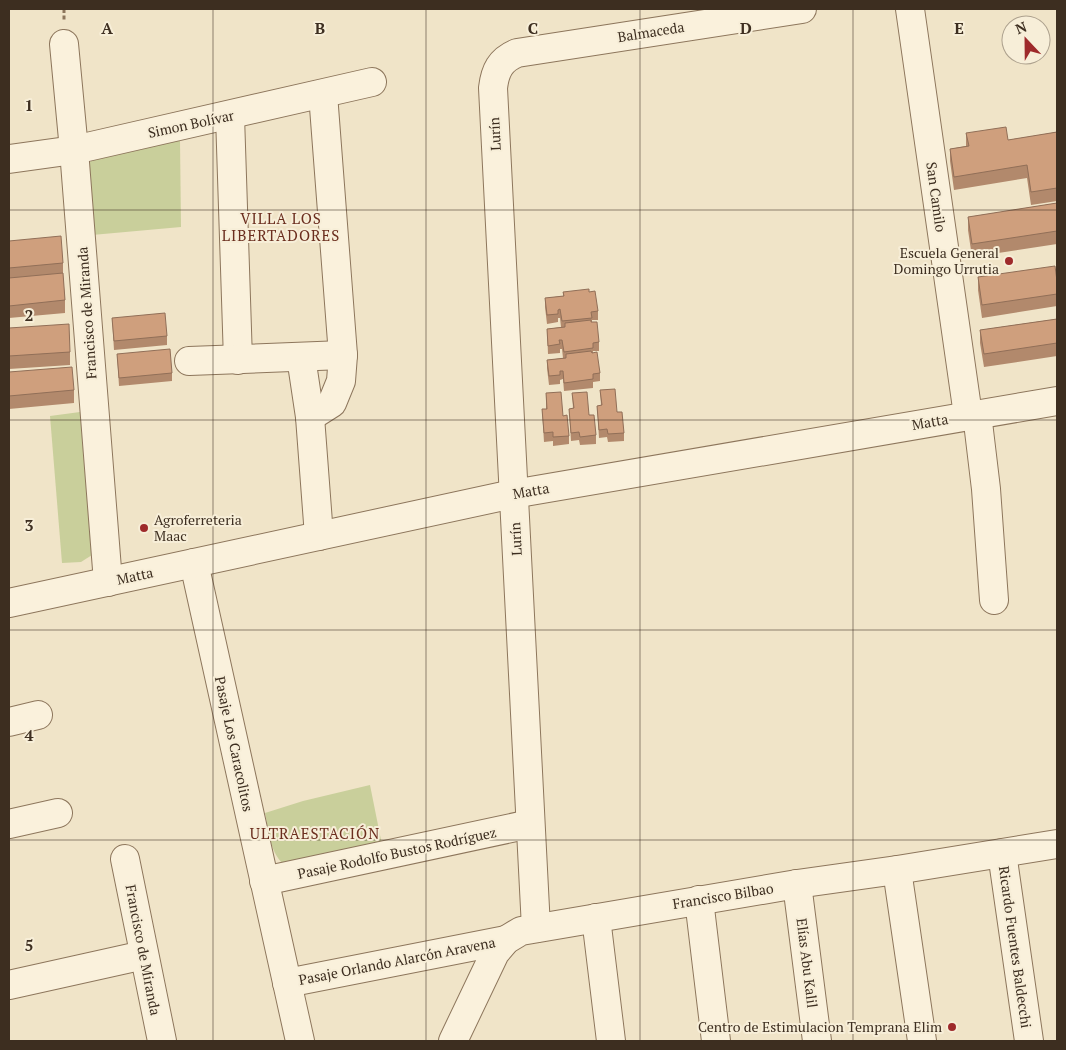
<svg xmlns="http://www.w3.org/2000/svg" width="1066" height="1050" font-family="'PT Serif',serif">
  <rect width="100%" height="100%" fill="#f0e4c8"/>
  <g fill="#c9cf9b">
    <polygon points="180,140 181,227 92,235 87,172 89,163 96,156"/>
    <polygon points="80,412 92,555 81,562 62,563 50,416"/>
    <path d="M370 785 382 845 286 866C270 855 269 831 265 813L303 801Z"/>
  </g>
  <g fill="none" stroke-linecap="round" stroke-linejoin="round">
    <g stroke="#8d765c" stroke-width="30">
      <g id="minor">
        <polyline points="910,9 968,415"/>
        <polyline points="64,44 74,150 108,582"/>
        <polyline points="230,116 238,360"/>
        <polyline points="9,159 74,150 372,82"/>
        <polyline points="301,357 310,417 319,536"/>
        <polyline points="189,361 343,355"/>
        <polyline points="977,414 986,489 994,600"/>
        <polyline points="310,417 332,403 341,381 343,355 323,94"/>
        <polyline points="194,563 300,1041"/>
        <polyline points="9,603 513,494 1057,401"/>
        <polyline points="9,722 38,715"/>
        <polyline points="9,824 58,813"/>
        <polyline points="1002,853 1029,1041"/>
        <polyline points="125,859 162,1041"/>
        <polyline points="897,870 922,1041"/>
        <polyline points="264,881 530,824"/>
        <polyline points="797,884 817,1041"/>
        <polyline points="699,900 716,1041"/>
        <polyline points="596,918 611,1041"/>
        <path d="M536 928 493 88C495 71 500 60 517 53L802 9"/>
        <polyline points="287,983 506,940"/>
        <polyline points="9,985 144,955"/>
        <polyline points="453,1041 495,953 506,940 521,931 797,884 897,870 1057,844"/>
      </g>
    </g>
    <polyline stroke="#8d765c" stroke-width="3" stroke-dasharray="4 2.5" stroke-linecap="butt" points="64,9 64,21"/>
    <use href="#minor" stroke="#faf1dc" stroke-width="28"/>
  </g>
  <g fill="#b2896c">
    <polygon points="1057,132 1057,201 1031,205 1027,178 954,190 950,161 950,149 966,146 966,133 1008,140"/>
    <polygon points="1057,203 1057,244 972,257 968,230 968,217"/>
    <polygon points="9,241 63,263 63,276 65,300 65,313 9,318"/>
    <polygon points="978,277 1057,281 1057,306 982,318 978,290"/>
    <polygon points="563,292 589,292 598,311 598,320 592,320 592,322 599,342 599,351 593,351 593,353 600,373 600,381 593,382 593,388 564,391 563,379 560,380 560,384 549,385 547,368 547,360 563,358 562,349 560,349 560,353 548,354 547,329 561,327 560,318 558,318 558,322 547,324 545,307 545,298 563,296"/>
    <polygon points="112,318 167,336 167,345 114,350"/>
    <polygon points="1057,319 1057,356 984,367 980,343 980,330"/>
    <polygon points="9,328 70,352 70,365 9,369"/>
    <polygon points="117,354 172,373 172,381 119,386"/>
    <polygon points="9,372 74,390 74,403 9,409"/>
    <polygon points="600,390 617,412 624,433 624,441 608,442 607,437 599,438 597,406 601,405"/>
    <polygon points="546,393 563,416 569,436 569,444 553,446 553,441 544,442 542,409 546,409"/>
    <polygon points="572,393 589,415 596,435 596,444 580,445 579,440 571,441 569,409 573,408"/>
  </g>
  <g fill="#cf9f7d" stroke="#916f58">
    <polygon points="1006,127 1008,140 1057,132 1057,188 1031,192 1027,165 954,177 950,149 969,146 966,133"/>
    <polygon points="1057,203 1057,231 972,244 968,217"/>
    <polygon points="61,236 63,263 9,268 9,241"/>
    <polygon points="1055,266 1057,281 1057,294 982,305 978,277"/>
    <polygon points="63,273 65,300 9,306 9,278"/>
    <polygon points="589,289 589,292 595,291 598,311 591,312 592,318 562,321 560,309 558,310 558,314 547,315 545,298 564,296 563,292"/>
    <polygon points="165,313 167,336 114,341 112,318"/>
    <polygon points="1057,319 1057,343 984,354 980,330"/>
    <polygon points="591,320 591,322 597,322 599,342 593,343 593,348 564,352 562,340 559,340 560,344 548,346 547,329 565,327 565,323"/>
    <polygon points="69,324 70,352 9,356 9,328"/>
    <polygon points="170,349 172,373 119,378 117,354"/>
    <polygon points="591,351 592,353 597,352 600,373 593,374 593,379 564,383 563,371 560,371 560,375 549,376 547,360 566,358 566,354"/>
    <polygon points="72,367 74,390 9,396 9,372"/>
    <polygon points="615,389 617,412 622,412 624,433 608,434 607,429 599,430 597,406 602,405 600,390"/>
    <polygon points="561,392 563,416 567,415 569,436 553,437 553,432 544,433 542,409 547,409 546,393"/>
    <polygon points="587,392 589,415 594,415 596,435 580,437 579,432 571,433 569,409 574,408 572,393"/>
  </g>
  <path fill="none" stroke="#3d2e20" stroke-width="1" stroke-opacity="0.55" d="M213 9V1041M426 9V1041M640 9V1041M853 9V1041M9 210H1057M9 420H1057M9 630H1057M9 840H1057"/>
  <g fill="#9e2a2b" stroke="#f7eed8" stroke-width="2">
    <circle cx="1009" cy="261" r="5"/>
    <circle cx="144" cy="528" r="5"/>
    <circle cx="952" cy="1027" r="5"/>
  </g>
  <g text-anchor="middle" stroke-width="4" stroke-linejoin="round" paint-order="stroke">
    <g font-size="14" fill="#3d2e20" stroke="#f7eed8">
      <text transform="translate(651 32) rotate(-9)" y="5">Balmaceda</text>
      <text transform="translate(191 124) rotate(-12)" y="5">Simon Bolívar</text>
      <text transform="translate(495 134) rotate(-93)" y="5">Lurín</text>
      <text transform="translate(936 197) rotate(82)" y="5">San Camilo</text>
      <text transform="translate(87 313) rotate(-94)" y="5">Francisco de Miranda</text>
      <text transform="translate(930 422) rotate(-10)" y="5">Matta</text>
      <text transform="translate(531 491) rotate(-10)" y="5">Matta</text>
      <text transform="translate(516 539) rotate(-93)" y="5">Lurín</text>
      <text transform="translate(135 576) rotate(-12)" y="5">Matta</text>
      <text transform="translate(234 744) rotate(78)" y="5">Pasaje Los Caracolitos</text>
      <text transform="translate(397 853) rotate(-12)" y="5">Pasaje Rodolfo Bustos Rodríguez</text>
      <text transform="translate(723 896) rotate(-9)" y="5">Francisco Bilbao</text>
      <text transform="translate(1015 947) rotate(82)" y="5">Ricardo Fuentes Baldecchi</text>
      <text transform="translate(143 950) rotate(79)" y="5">Francisco de Miranda</text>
      <text transform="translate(397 961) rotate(-11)" y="5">Pasaje Orlando Alarcón Aravena</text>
      <text transform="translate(807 963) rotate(83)" y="5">Elías Abu Kalil</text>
    </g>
    <g font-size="14" fill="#3d2e20" stroke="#f7eed8" text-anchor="end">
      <text x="999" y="258">Escuela General<tspan x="999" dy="16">Domingo Urrutia</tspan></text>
      <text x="154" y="525" text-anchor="start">Agroferreteria<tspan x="154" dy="16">Maac</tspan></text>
      <text x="942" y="1032">Centro de Estimulacion Temprana Elim</text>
    </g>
    <g font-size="15" letter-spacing="1" fill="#6b2e1e" stroke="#f7eed8">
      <text x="281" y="224">VILLA LOS<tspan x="281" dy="17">LIBERTADORES</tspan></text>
      <text x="315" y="839">ULTRAESTACIÓN</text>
    </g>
  </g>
  <g font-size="16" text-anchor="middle" font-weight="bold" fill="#3d2e20" stroke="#f7eed8" stroke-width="4" stroke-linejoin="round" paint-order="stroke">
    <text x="107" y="34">A</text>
    <text x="320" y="34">B</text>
    <text x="533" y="34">C</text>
    <text x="746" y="34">D</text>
    <text x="959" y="34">E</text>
    <text x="29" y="111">1</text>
    <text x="29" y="321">2</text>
    <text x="29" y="531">3</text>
    <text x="29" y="741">4</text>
    <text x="29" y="951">5</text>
  </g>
  <rect width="1066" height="1050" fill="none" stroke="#3d2e20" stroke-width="20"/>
  <g transform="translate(1026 40) rotate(338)"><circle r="24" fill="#f7eed8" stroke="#ada18e"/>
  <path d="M0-4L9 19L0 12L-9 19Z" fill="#9e2a2b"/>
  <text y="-8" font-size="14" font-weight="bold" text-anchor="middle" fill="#3d2e20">N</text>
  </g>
</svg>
